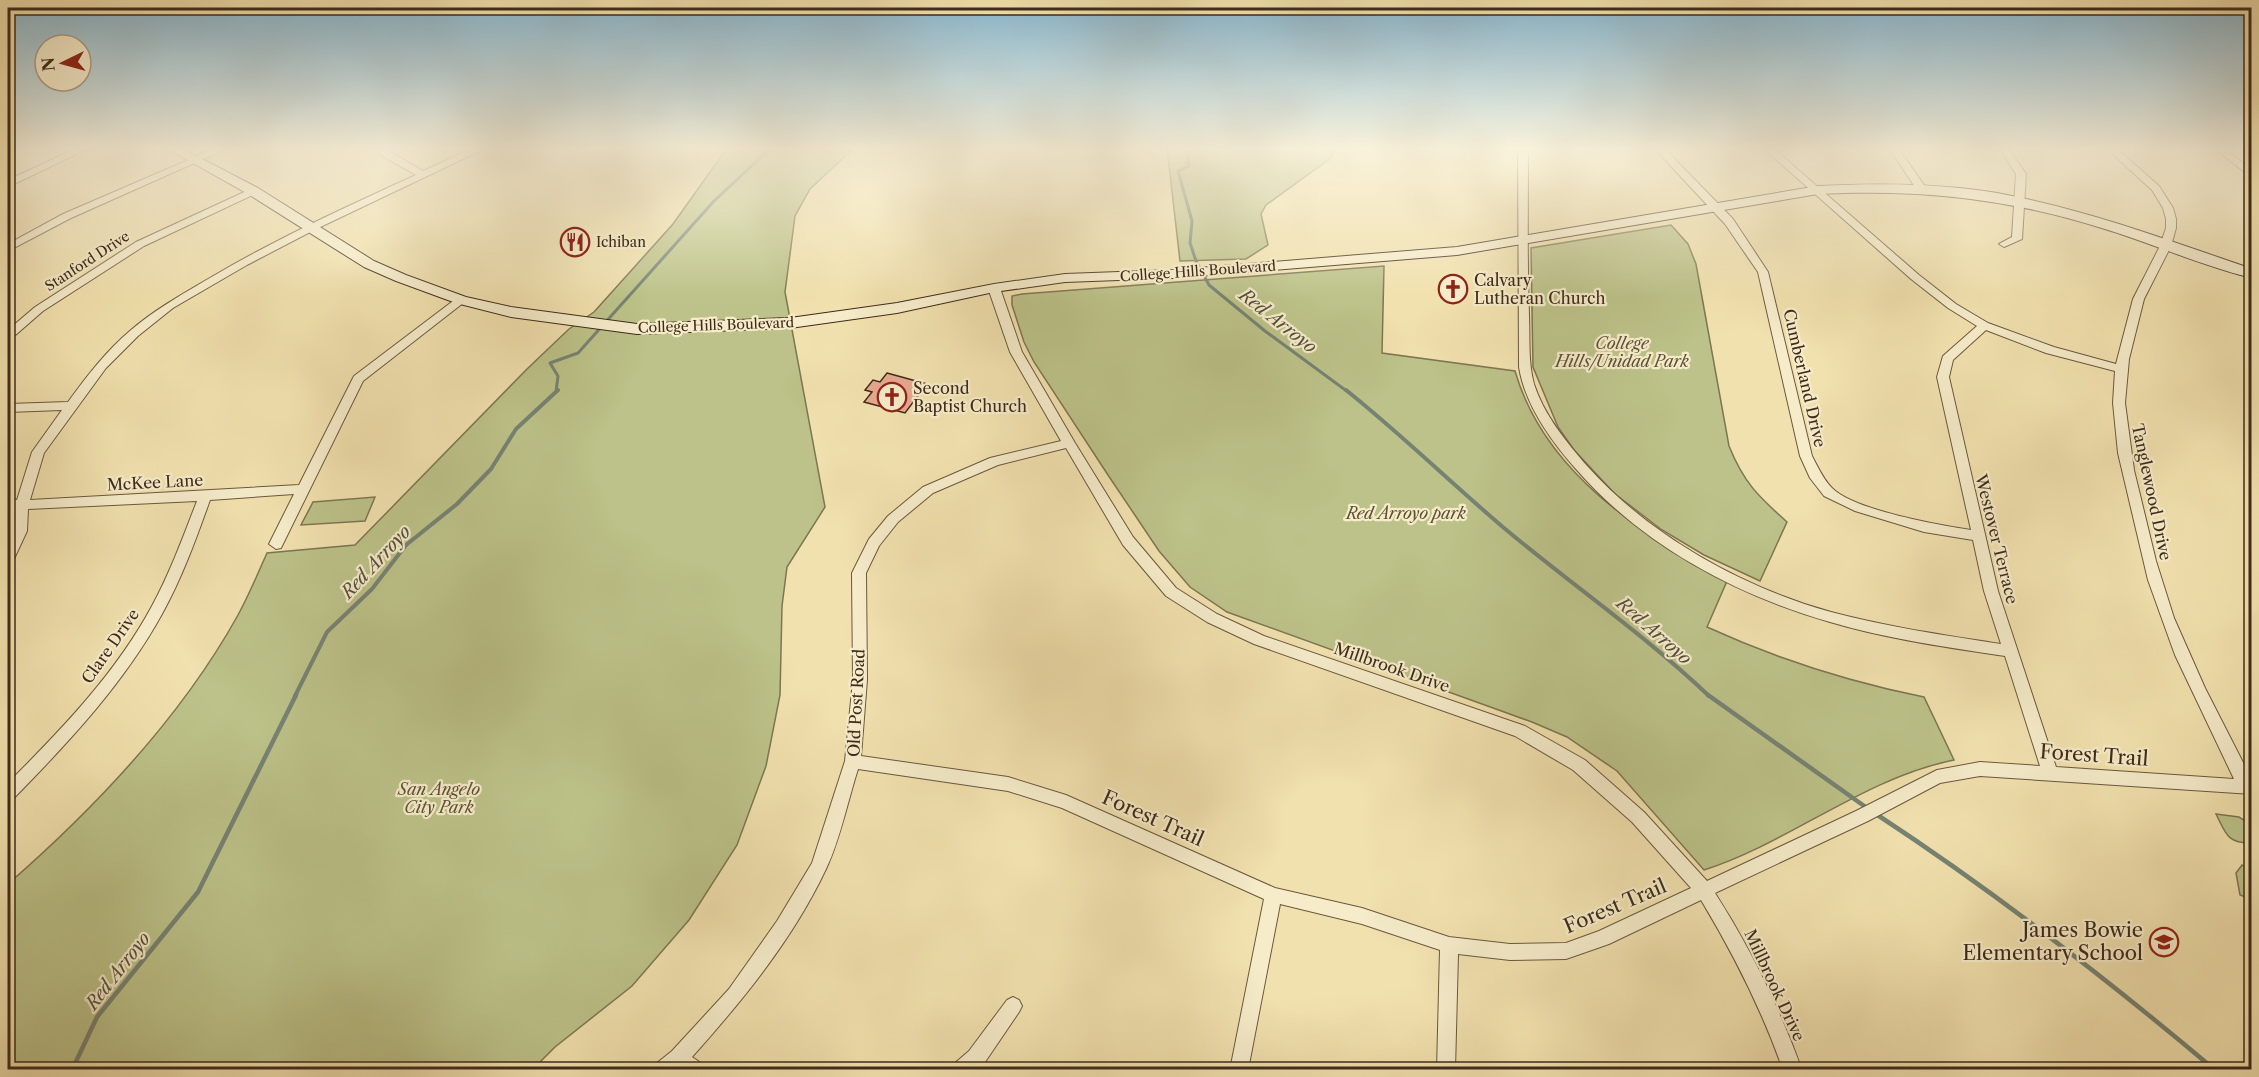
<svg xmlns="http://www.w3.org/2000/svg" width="2259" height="1077" font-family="'Libre Caslon Text',serif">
  <rect width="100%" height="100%" fill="#f1e1ae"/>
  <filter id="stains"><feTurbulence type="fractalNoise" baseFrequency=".00333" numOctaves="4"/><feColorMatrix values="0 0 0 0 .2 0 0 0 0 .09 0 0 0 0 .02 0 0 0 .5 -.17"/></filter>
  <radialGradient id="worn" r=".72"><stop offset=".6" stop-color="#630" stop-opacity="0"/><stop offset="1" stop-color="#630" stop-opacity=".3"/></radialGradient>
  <g fill="#bcc289" stroke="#7d7652" stroke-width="1.5">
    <path d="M727 148H854L810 189 795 216 785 292 825 507 787 567 782 606 780 695 766 766 737 845 689 920 632 986 555 1047 533 1069H8V884C94 809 182 716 238 615 249 595 258 573 267 553L355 545 527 369 569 329 594 312 673 224Z"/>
    <polygon points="1167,148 1336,148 1331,158 1266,205 1261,214 1268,245 1246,259 1180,261"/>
    <path d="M1671 225 1688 244 1696 264 1729 446C1744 483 1758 496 1787 522L1760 581 1704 555 1662 530 1615 494 1574 450 1558 427 1533 367 1531 248Z"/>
    <path d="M1384 266 1382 353 1515 371C1544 472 1640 533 1727 581L1707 627C1777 659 1849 682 1924 697L1954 760C1864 778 1791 842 1704 870L1617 771 1567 737 1532 722 1227 612 1190 587 1159 551 1108 475 1034 362 1024 342 1012 305V296L1022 294Z"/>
    <polygon points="375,497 365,521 301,525 313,502"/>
    <path d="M2216 814 2239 817 2251 825V843C2227 843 2226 834 2216 814Z"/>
    <polygon points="2242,865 2251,871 2251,899 2240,895 2236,873"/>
  </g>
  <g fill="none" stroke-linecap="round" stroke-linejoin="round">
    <g stroke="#768373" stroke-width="3">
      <polyline points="1186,148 1189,166 1178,171 1192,221 1190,243 1196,261 1209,285 1265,331 1348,392"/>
      <polyline points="556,392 558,376 550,363 578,353 714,201 771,148"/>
    </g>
    <g stroke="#768373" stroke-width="4">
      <path d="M1346 390C1401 434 1451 483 1504 528 1572 585 1645 635 1709 696"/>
      <polyline points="295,696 327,632 372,589 406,545 457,504 491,469 516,429 558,390"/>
    </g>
    <g stroke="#768373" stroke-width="4.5">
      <polyline points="1708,695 1867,808"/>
      <path d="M1876 814C1995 892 2106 978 2215 1070"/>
      <polyline points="72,1070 97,1017 198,892 296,695"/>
    </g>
  </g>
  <polygon fill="#e9a992" stroke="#3e2b1a" stroke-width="1.5" points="887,373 927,384 905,413 864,402 872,392 865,390 873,380 880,382"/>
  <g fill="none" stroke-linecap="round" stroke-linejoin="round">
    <g stroke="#6b583f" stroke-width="2">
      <g id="street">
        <polygon points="77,148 89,148 8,187 8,180"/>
        <polygon points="216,148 228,148 71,218 8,251 8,244 63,214"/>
        <path d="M375 148H384L423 171 474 148H486L314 230 247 265 173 308 138 336 106 368 44 453 30 500 299 485 354 376 457 298H465L467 300 363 381 281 548 276 549 269 544 294 494 210 500C196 539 182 578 162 614 124 683 69 742 14 798L8 800V783C61 730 116 673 152 606 170 573 183 537 197 501L28 509 27 531 13 561 8 562C8 543 14 528 15 509H8V499L17 500 32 452 62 410 8 412V404L68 402C87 376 106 351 131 330 157 308 186 292 215 275 280 237 348 206 416 175L382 156Z"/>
        <path d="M1518 148H1528C1528 204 1527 260 1529 316 1530 339 1528 362 1534 384 1544 415 1567 443 1588 467 1650 536 1742 587 1831 612 1887 627 1944 635 2001 644L1984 591 1973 540 1924 532 1855 511 1824 496 1810 478 1800 456 1758 272 1725 224 1654 148H1664L1733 219 1768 272 1812 456C1818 467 1823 479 1832 488 1853 510 1939 525 1971 530L1937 377 1943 356 1977 326 1948 308 1911 279 1763 148H1773L1919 275 1956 304 1988 323 2054 347 2116 364 2133 299 2160 246 2166 228V219L2163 208 2152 190 2106 148H2116L2159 186 2173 208 2176 219V228L2171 246 2144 299 2129 359 2125 403 2134 470 2156 561 2174 618 2205 688 2252 780V794L1980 776 1940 783 1868 821 1715 893C1751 949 1779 1007 1802 1070H1783C1762 1010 1734 955 1701 900L1609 944 1566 959 1510 960 1458 954 1455 1070H1437L1440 950 1362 924 1280 904 1248 1070H1230L1264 899 1062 808 1008 791 858 769C848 800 840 840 826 869 793 939 743 1000 692 1057L701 1063 703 1070H655L657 1063 672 1051 729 989 777 921 812 863 845 761 853 680 852 573 869 539 888 516 923 487 990 458 1061 441 1010 352 988 288 994 285 1000 288 1022 352 1075 443 1133 537 1176 588 1217 614 1264 636 1525 726 1585 760 1644 812 1707 881 1856 811 1937 770 1980 762 2040 766 2005 656C1946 647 1887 639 1830 622 1735 595 1641 544 1576 469 1551 441 1525 405 1519 367ZM1986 330 2046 353 2115 371 2113 403 2118 453 2148 580 2175 655 2234 779 2056 767 1998 591 1949 377 1953 360ZM1066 448 1123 545 1166 596 1207 622 1254 644 1515 736 1573 770 1632 822 1691 888 1599 931 1566 943 1510 944 1449 937 1362 908 1275 888 1066 795 1008 777 861 756 867 680 866 573 879 546 898 522 933 493 998 465Z"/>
        <polygon points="1889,148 1898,148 1926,188 1925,190 1917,190"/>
        <polygon points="1999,148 2008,148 2026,174 2022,239 2004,247 1999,244 2012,237 2016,174"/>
        <polygon points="2214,148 2223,148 2252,170 2252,178"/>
        <polygon points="253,188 258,191 257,193 144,246 43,311 12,338 8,338 8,330 35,307 136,242"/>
        <polygon points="1013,997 1019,1000 1022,1006 1019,1012 983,1065 977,1070 953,1070 955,1063 969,1051 1007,1000"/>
      </g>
    </g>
    <g stroke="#3e2b1a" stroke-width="2">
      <path id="secondary" d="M166 148H181L258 188 374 261 406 275 466 297 511 307 637 324 790 318 897 303 994 284 1065 274 1173 270 1457 247 1818 186C1878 183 1938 183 1997 193 2084 209 2168 240 2252 269V278C2202 266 2154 244 2105 229 2008 198 1919 189 1818 194L1457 255 1173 278 1065 282 994 292 897 313 790 328 637 334 511 317 456 303 396 281 364 267 248 194Z"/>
    </g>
    <use href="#street" fill="#f6ecca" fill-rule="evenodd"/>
    <use href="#secondary" fill="#f6ecca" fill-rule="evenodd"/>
  </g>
  <linearGradient id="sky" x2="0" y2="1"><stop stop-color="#89b8d1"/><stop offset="0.5" stop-color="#f9f2db"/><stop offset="1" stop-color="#f9f2db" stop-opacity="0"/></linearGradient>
  <rect width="2259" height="298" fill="url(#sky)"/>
  <defs>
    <g id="restaurant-ring" transform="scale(1.5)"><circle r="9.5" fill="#f6ecca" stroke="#8f2418" stroke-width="1.5"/><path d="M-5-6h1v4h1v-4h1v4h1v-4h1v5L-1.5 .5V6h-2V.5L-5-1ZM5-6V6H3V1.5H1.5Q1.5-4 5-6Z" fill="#8f2418"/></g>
    <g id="church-ring" transform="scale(1.5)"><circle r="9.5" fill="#f6ecca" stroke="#8f2418" stroke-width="1.5"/><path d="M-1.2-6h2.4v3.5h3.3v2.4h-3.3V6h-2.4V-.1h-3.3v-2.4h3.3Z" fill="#8f2418"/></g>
    <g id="school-ring" transform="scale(1.5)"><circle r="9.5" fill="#f6ecca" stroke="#8f2418" stroke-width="1.5"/><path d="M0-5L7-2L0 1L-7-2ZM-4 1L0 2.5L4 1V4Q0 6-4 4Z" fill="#8f2418"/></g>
  </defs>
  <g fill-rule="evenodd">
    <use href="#restaurant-ring" x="575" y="242"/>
    <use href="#church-ring" x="1453" y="289"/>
    <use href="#church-ring" x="892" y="397"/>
    <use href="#school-ring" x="2164" y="942"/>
  </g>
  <g text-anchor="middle" stroke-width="4.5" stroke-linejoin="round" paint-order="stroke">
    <g font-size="14" fill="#3e2b1a" stroke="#f6ecca" text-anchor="start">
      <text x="596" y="247">Ichiban</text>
    </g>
    <g font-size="14" fill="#3e2b1a" stroke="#f6ecca">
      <text transform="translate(87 261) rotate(-33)" y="5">Stanford Drive</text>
      <text transform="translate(1198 271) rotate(-4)" y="5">College Hills Boulevard</text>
      <text transform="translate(716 325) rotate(-2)" y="5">College Hills Boulevard</text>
    </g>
    <g font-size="16" fill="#3e2b1a" stroke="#f6ecca" text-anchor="start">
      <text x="1474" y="286">Calvary<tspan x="1474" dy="18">Lutheran Church</tspan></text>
      <text x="913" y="394">Second<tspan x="913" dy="18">Baptist Church</tspan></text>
    </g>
    <g font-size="16" font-style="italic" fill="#5e5136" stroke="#f6ecca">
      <text x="1622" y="349">College<tspan x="1622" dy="18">Hills/Unidad Park</tspan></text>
      <text x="1406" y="519">Red Arroyo park</text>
      <text x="439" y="795">San Angelo<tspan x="439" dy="18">City Park</tspan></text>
    </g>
    <g font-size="16" fill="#3e2b1a" stroke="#f6ecca">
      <text transform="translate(1805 378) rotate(77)" y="6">Cumberland Drive</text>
      <text transform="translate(155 482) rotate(-3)" y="6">McKee Lane</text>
      <text transform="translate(2152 492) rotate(78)" y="6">Tanglewood Drive</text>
      <text transform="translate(1997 539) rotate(76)" y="6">Westover Terrace</text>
      <text transform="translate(110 646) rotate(-55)" y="6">Clare Drive</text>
      <text transform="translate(1392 667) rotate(19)" y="6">Millbrook Drive</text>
      <text transform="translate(856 703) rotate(-87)" y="6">Old Post Road</text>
      <text transform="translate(1775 985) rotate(65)" y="6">Millbrook Drive</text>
    </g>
    <g font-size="18" font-style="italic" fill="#55503f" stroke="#f6ecca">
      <text transform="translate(1278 321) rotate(38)" y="6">Red Arroyo</text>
      <text transform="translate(376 562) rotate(-47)" y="6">Red Arroyo</text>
      <text transform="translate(1654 631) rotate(41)" y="6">Red Arroyo</text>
      <text transform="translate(118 971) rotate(-52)" y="6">Red Arroyo</text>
    </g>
    <g font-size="20" fill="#3e2b1a" stroke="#f6ecca">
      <text transform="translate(2094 755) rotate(4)" y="7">Forest Trail</text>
      <text transform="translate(1153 818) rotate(24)" y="7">Forest Trail</text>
      <text transform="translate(1615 906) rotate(-23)" y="7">Forest Trail</text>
    </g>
    <g font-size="20" fill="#3e2b1a" stroke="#f6ecca" text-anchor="end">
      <text x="2143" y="937">James Bowie<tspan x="2143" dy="23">Elementary School</tspan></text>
    </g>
  </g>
  <rect width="2259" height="1077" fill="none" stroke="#f1e1ae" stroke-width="30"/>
  <rect x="9" y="9" width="2241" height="1059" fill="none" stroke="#3e2b1a" stroke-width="3"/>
  <rect x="15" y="15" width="2229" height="1047" fill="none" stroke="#3e2b1a" stroke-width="1.5"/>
  <g transform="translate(63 63) rotate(265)"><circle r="28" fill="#f6ecca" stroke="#ac9f84" stroke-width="1.5"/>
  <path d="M0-4.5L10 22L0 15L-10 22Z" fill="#8f2418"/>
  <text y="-9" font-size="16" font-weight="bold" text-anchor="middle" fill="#3e2b1a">N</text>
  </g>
  <rect width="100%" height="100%" filter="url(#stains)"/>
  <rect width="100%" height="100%" fill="url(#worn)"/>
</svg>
